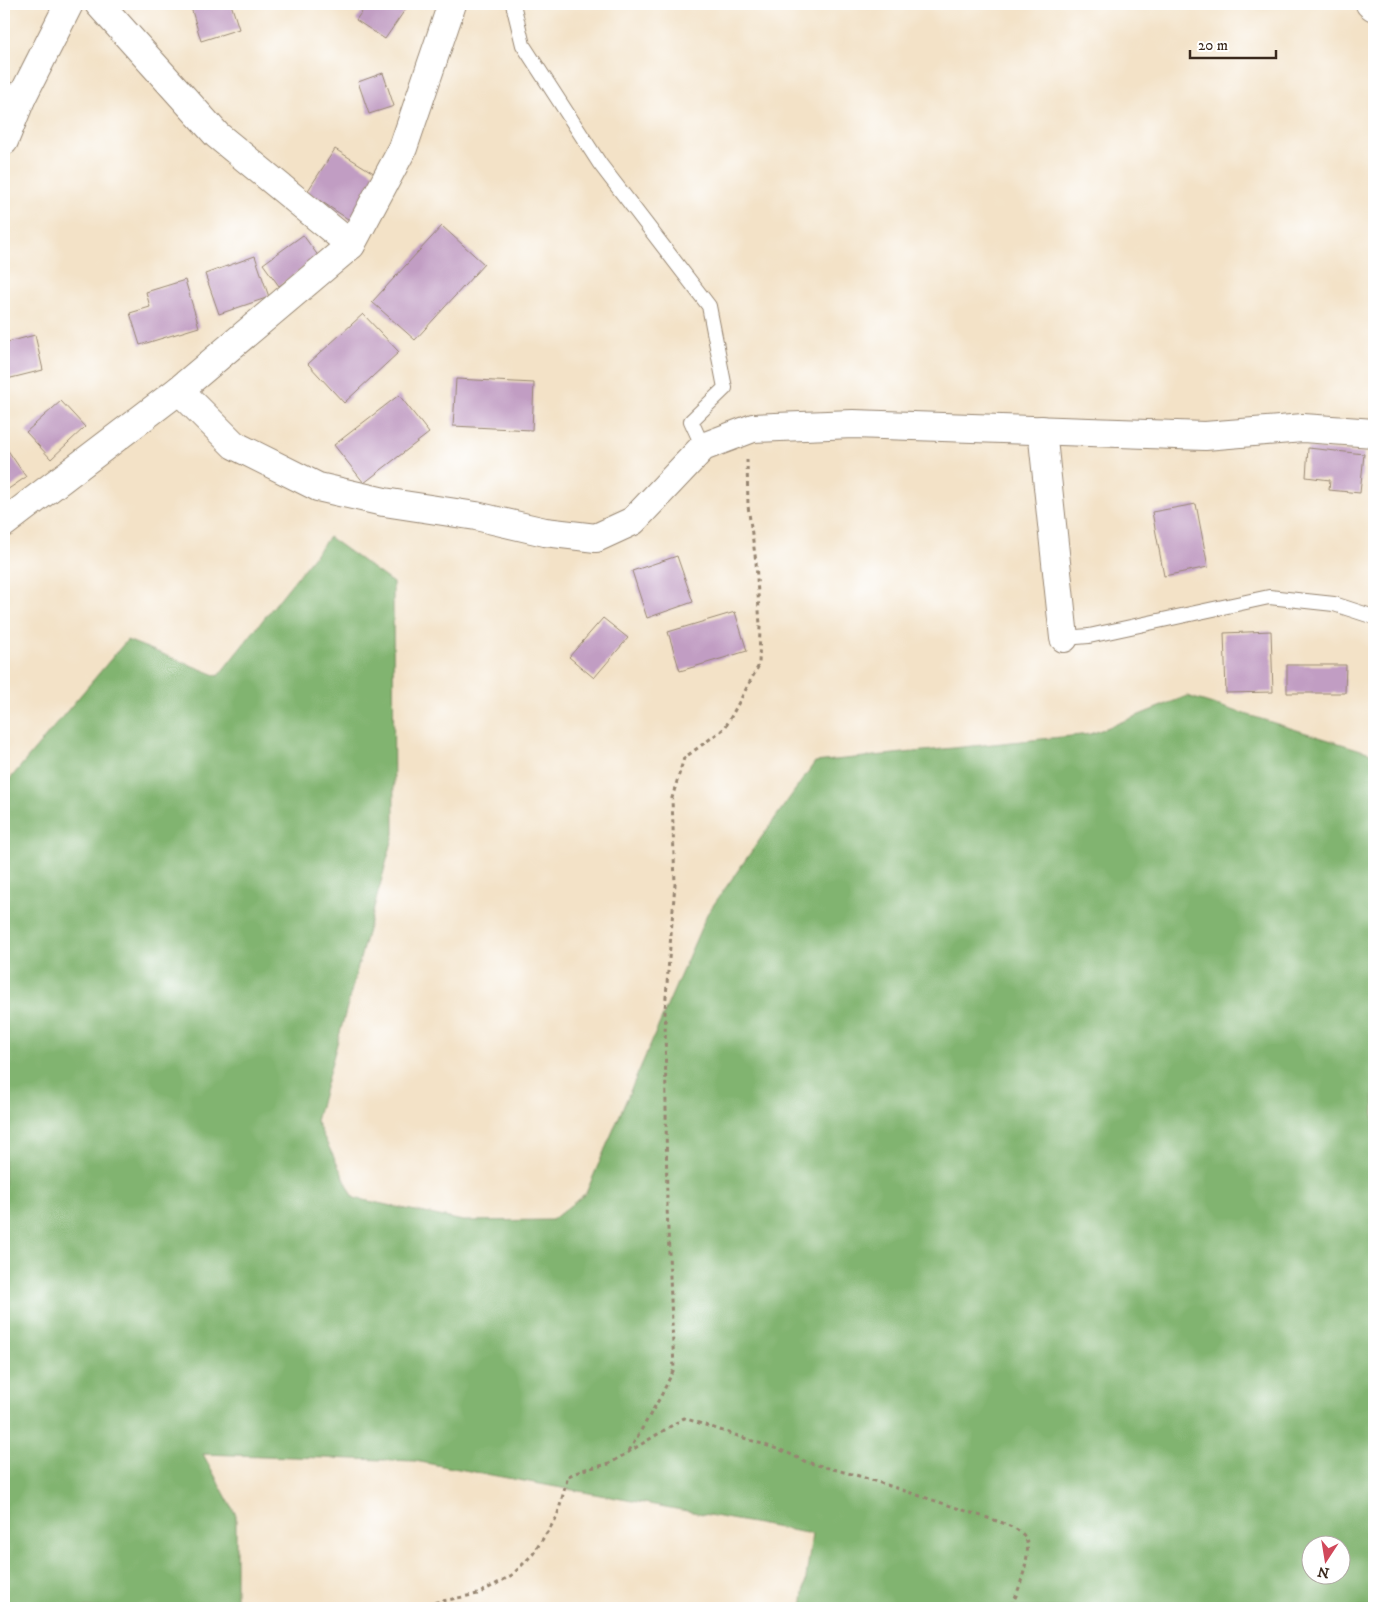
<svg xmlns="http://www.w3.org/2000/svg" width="1378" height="1612" font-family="'IM FELL DW Pica',serif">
  <rect width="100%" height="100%" fill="#fff"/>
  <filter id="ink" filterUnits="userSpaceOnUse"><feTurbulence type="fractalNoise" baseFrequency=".02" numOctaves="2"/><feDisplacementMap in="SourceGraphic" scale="10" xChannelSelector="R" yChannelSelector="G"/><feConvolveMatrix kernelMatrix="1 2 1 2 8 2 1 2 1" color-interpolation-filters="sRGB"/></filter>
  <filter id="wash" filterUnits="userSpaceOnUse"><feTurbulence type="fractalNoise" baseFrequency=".0096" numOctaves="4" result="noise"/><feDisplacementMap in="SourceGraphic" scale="20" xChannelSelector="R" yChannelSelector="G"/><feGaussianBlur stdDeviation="1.12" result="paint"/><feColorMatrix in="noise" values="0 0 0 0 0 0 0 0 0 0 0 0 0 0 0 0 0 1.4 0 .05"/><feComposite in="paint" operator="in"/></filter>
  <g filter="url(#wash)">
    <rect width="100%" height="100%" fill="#f3e2c7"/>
    <path fill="#81b46f" stroke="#5e6f46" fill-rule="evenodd" d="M329 537 393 583 394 834 316 1121 354 1198 463 1221 552 1220 586 1193 707 914 815 762 1091 734 1187 696 1374 754V1608H802L812 1534 415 1461 203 1454 236 1515V1603L196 1608H4V786L127 640 218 676ZM1310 1544H1340V1574H1310Z"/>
    <g id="blocks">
      <g fill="#c19dc3">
        <polygon points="190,4 231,4 239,29 201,41"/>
        <polygon points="367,4 409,4 385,39 356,20"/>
        <polygon points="383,73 394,106 369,114 358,82"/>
        <polygon points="335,149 380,177 351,221 307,192"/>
        <polygon points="442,226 484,264 415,340 372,302"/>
        <polygon points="303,235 319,257 279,286 263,264"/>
        <polygon points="255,256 269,297 219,314 205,274"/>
        <polygon points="185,280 199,327 140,345 130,313 150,307 146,292"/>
        <polygon points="363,314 399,352 344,403 308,364"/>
        <polygon points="35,335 43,370 7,379 4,364 4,343"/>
        <polygon points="456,379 534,383 532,430 453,426"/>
        <polygon points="399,395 429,433 364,483 334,445"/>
        <polygon points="61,401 85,427 51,459 26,432"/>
        <polygon points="1308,448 1364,454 1360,493 1329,490 1330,480 1306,477"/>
        <polygon points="7,449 26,477 4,492 4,451"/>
        <polygon points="1196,504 1208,567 1164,576 1152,512"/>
        <polygon points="677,556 693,602 647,618 632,571"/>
        <polygon points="735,612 747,651 680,671 668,632"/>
        <polygon points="603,618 628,638 594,678 569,657"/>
        <polygon points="1271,631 1273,692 1226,693 1224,633"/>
        <polygon points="1287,665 1346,665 1345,693 1287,693"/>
      </g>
    </g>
  </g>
  <g filter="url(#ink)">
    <use href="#blocks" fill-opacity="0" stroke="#978672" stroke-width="1"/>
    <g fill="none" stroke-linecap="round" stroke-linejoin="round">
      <g stroke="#978672" stroke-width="16">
        <g id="lane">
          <polyline points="513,4 523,45 600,164 709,306 725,388 691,421 703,447"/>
          <polyline points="1064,638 1089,636 1269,597 1334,604 1374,617"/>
        </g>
      </g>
      <g stroke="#978672" stroke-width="30">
        <g id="street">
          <polyline points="99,4 217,135 351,245"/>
          <polyline points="1370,4 1374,7"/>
          <polyline points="4,96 21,99"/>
          <polyline points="179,390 234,445 318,487 384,502 476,516 545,532 596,538 633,521 703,447 753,428 853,424 1205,436 1303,428 1374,433"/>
          <polyline points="1042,430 1064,638"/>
          <polyline points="4,523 179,390 351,245 403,148 452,4"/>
        </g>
      </g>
      <g stroke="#978672" stroke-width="30">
        <polyline id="secondary" points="4,141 21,99 69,4"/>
      </g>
      <g stroke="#978672" stroke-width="3" stroke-dasharray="4 4" stroke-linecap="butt">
        <polyline points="629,1451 661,1396 674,1369 667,1207 665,1009 675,884 672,798 684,758 725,728 759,665 760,626 756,562 748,506 747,460"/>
        <path d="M387 1608 427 1604 478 1594 512 1575 533 1554 557 1517 568 1476 586 1469 609 1464 684 1418 786 1452 806 1462 859 1476 1003 1523C1011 1527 1022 1530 1026 1539 1032 1553 1018 1595 1010 1608"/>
      </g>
      <use href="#lane" stroke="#fff" stroke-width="14"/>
      <use href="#street" stroke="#fff" stroke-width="28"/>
      <use href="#secondary" stroke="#fff" stroke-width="28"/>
    </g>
  </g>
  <rect width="1378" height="1612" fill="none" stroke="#fff" stroke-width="20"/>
  <g transform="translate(1326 1560) rotate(192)"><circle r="24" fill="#ffffff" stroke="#b1aaa5"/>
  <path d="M0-4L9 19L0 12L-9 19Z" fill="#d1495b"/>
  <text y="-8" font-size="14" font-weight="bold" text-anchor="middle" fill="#3b2a1e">N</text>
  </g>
  <path d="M1190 50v8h86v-8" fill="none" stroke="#3b2a1e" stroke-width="2.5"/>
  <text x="1198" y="50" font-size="15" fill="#3b2a1e" stroke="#ffffff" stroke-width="4" paint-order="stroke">20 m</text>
</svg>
